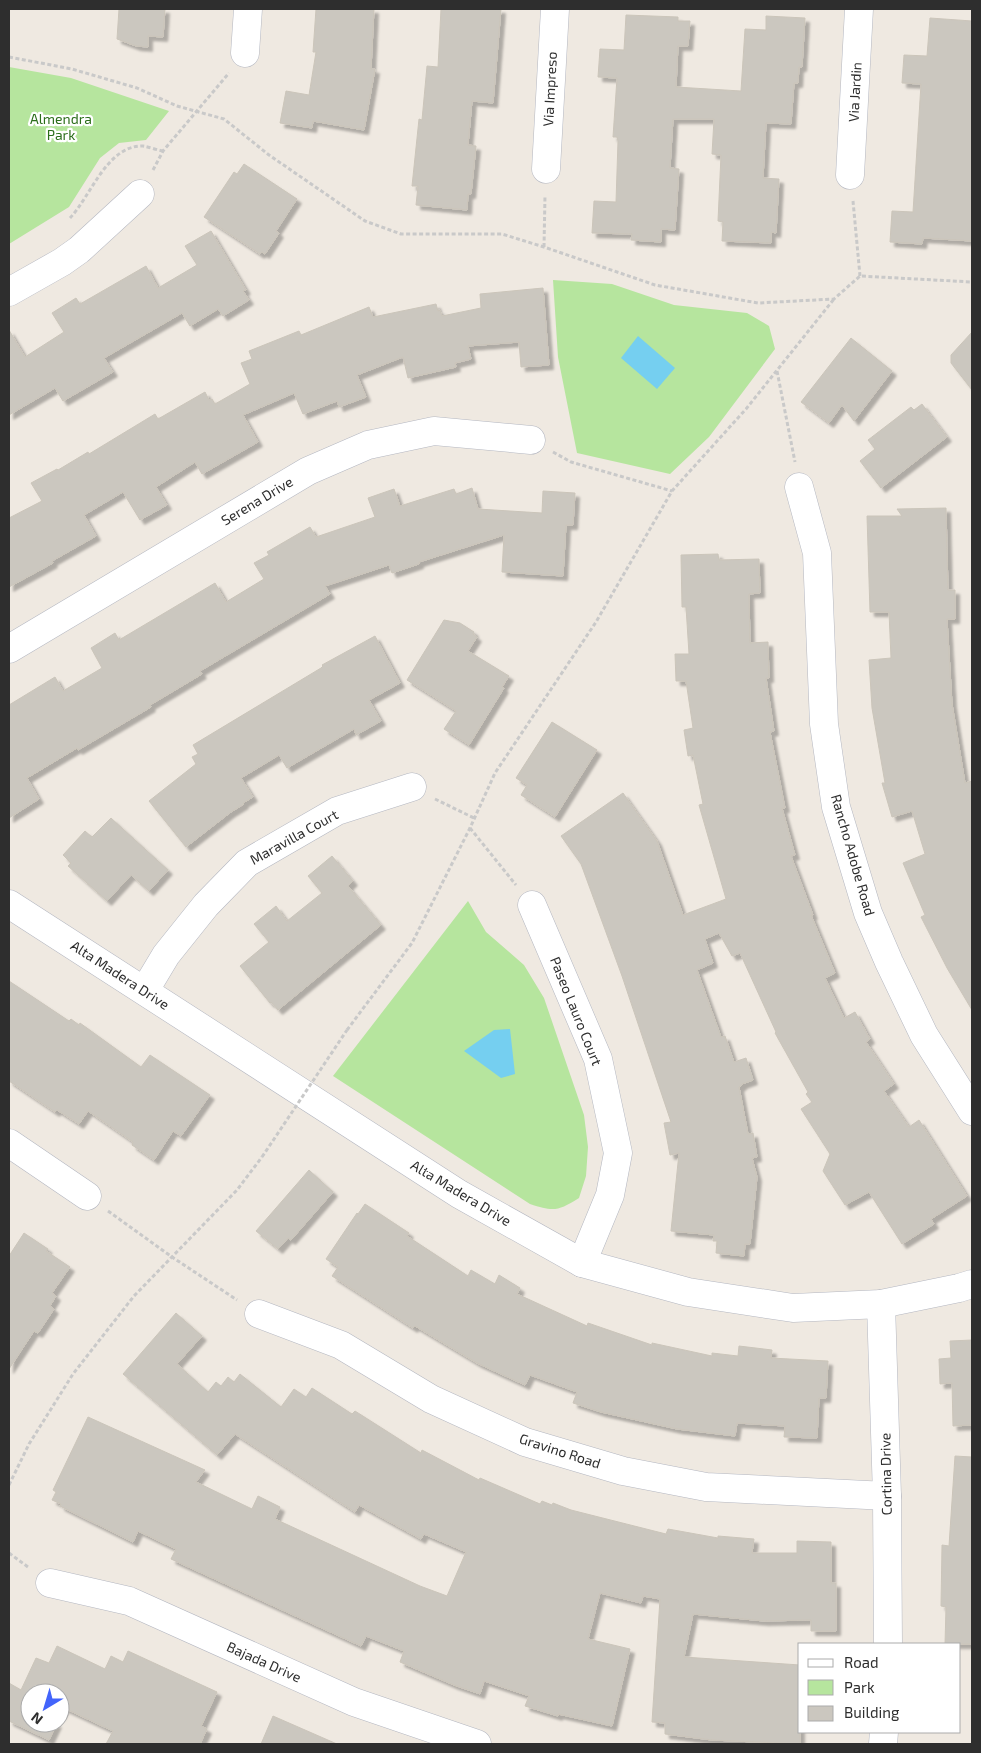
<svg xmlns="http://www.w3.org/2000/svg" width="981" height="1753" font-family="'Exo 2',sans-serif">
  <defs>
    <filter id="shadow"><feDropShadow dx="4.5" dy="4.5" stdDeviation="1" flood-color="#0004"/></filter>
  </defs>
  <rect width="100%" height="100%" fill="#efe9e1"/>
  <g fill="#b6e59e">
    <polygon points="9,67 71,78 169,111 146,140 119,143 100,158 69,207 9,244"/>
    <polygon points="553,280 612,284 674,305 747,313 769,326 775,349 709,437 670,474 577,453 558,357"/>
    <path d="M468 901 486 932 524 965 544 998 584 1115 588 1147 586 1176 579 1198C558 1211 554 1212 530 1204L333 1076Z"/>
  </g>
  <g fill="#75cff0">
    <polygon points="638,336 675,368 657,389 621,358"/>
    <polygon points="510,1029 515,1074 501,1078 464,1051 494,1030"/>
  </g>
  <g fill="#cbc7bf" stroke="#cbc5ba" filter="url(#shadow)">
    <polygon points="119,9 165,9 163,37 148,36 148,47 136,46 117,39"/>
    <polygon points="316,9 374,9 371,69 375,69 364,130 313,121 312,128 280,123 286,91 309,95 316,52 313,52"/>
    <polygon points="441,9 501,9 493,103 472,101 468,145 476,146 471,194 468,194 467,210 416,205 418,186 412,186 419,119 422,120 427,66 438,67"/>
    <polygon points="626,15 678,17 678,21 690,21 688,46 678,46 676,87 741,91 745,29 766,30 766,16 805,18 802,67 799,67 798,83 794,83 791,124 766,123 763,178 779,179 776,233 771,232 771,243 722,241 723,222 718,221 721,155 712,154 714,119 673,119 670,168 679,169 675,230 661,229 661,242 631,240 632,234 592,233 594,201 616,202 618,141 617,137 613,137 617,78 598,77 600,49 624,50"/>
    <polygon points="930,18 972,21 972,241 923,238 922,244 890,242 892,211 913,212 921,84 902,83 904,55 927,56"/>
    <polygon points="244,164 297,199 276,231 279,233 265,254 262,252 260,254 204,217 234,172 237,174"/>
    <polygon points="211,231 246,290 243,291 249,300 223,316 218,309 190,326 182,313 104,358 113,372 63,401 55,388 9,415 9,330 25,357 64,332 52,313 76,298 80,304 146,266 158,288 197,265 185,246"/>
    <polygon points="543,288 549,365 521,367 519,342 468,346 471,359 455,363 456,367 408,378 403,357 357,375 366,397 339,407 337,401 303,414 294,393 243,415 258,442 202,474 195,462 156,487 167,505 140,520 123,492 84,515 96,536 52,561 53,563 9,587 9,518 42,501 31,483 57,469 58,470 88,452 89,454 155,414 158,419 205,392 209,400 212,399 215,404 250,384 241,363 252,359 249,351 299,331 301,335 369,307 373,317 436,304 438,311 440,310 442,316 481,308 480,294"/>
    <polygon points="972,332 972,390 951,363 951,355"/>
    <polygon points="851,338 892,371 854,421 842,405 829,423 801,402"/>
    <polygon points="922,404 947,437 881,488 860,461 875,449 868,440 911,407 914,410"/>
    <polygon points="472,488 478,509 542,513 543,491 575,493 573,525 566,525 563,576 502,572 504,535 419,562 419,564 392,573 389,565 325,586 330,594 200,671 202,674 150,705 151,707 78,750 77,748 27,778 39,799 9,818 9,705 55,677 63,691 102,668 91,648 115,633 119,640 215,583 226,602 264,579 254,563 269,555 267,552 310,527 316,537 375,517 368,498 394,489 400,506 454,489 456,494"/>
    <polygon points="946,508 948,590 955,590 955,619 947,619 952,704 965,783 972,781 972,1010 947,968 921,917 925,915 903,863 925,854 912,811 892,817 882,783 885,783 872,708 869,660 891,658 889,612 870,612 867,516 902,516 897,509"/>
    <polygon points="718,554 719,560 759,559 760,593 749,594 750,643 768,642 769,678 766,678 774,731 770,732 785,808 782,808 795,855 791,856 813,915 811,915 835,973 825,978 844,1018 855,1012 870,1039 866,1042 894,1084 884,1091 909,1127 919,1120 967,1196 931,1219 934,1224 902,1244 869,1192 845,1205 823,1171 830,1154 801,1109 812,1102 806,1094 808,1092 775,1033 776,1032 740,953 732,956 719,933 705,939 713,963 697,970 721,1037 725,1036 734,1062 746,1058 753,1080 742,1084 742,1085 739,1087 748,1134 753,1133 757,1157 752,1158 757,1177 750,1244 745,1244 744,1256 716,1253 717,1241 713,1241 714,1235 671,1231 679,1153 670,1155 664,1123 671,1122 622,976 581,864 561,836 623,793 657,841 683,915 726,899 699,805 703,804 693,755 688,756 684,730 693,728 686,681 676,681 675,654 689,654 686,607 682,607 681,555"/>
    <polygon points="444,620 460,623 474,632 473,634 477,637 468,651 509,676 502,687 504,688 469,745 444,729 456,711 407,680"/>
    <polygon points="375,636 400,683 369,700 381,721 356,735 354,729 287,768 279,755 241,778 253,797 243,803 244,804 231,812 186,847 149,801 196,764 192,757 198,754 193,745 321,668 323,666 322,665"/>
    <polygon points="552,722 597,750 555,817 521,795 527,785 516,778"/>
    <polygon points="111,818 168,870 149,891 131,875 107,901 68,866 71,863 63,855 85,831 92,837"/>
    <polygon points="332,856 353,881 348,886 381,925 278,1010 271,1002 270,1003 240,966 269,942 254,924 276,906 287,921 322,893 308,876"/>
    <polygon points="9,981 69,1021 71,1019 79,1025 80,1023 141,1067 150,1055 210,1095 181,1136 173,1131 154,1160 132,1145 133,1142 88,1111 79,1124 57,1110 55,1112 9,1081"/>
    <polygon points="309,1170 333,1192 291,1240 288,1238 278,1249 256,1231"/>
    <polygon points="365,1204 409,1233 407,1236 468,1276 471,1270 495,1284 499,1275 520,1288 517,1294 587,1326 588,1323 652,1345 652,1343 712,1356 712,1353 738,1356 739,1346 772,1350 771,1358 828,1361 826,1398 819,1398 817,1438 784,1437 785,1426 737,1423 735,1436 677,1429 601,1412 573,1403 577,1392 530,1375 525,1385 477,1363 415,1326 413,1328 332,1276 338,1267 326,1259 357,1213 358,1214"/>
    <polygon points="24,1233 48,1249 46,1251 70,1267 52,1293 56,1296 50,1306 54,1309 38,1333 34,1331 9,1369 9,1256"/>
    <polygon points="176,1313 202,1336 177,1364 208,1392 216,1382 221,1386 228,1377 234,1382 240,1374 281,1407 294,1389 306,1397 312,1388 352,1414 355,1411 421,1453 422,1450 479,1480 480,1478 540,1504 542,1501 552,1505 553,1503 571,1510 666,1534 668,1529 718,1538 718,1536 754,1539 752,1553 797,1553 797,1541 831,1542 831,1583 836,1583 836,1631 811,1631 811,1620 764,1621 693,1614 684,1657 800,1665 800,1744 712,1740 665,1734 665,1723 652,1722 660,1599 643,1596 641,1603 600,1593 588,1639 630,1649 612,1726 558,1714 558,1716 525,1706 529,1696 484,1681 480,1694 454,1685 400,1662 404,1651 366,1636 361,1646 171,1559 176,1549 138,1531 133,1542 60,1506 61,1504 52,1500 56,1492 53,1490 88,1417 205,1470 196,1482 252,1509 258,1496 280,1507 275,1519 420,1586 447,1596 466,1552 424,1534 421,1539 359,1505 355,1512 235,1434 217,1455 123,1374"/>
    <polygon points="972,1340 972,1425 953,1426 952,1383 940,1384 939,1359 951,1358 950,1341"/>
    <polygon points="955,1456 972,1457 972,1644 945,1644 946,1607 941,1606 942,1545 949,1546"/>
    <polygon points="57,1646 105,1669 111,1656 123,1662 128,1651 217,1692 201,1726 207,1729 200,1744 106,1744 113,1731 64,1708 60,1716 60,1693 30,1693 30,1723 57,1723 49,1740 9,1721 9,1683 21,1690 36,1658 49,1663"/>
    <polygon points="273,1716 337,1744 261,1744"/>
  </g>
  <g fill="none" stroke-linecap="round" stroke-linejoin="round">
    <g stroke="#b4b7c1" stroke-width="29">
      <g id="minor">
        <polyline points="245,53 248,9"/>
        <polyline points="546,169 555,9"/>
        <polyline points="850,175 859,9"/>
        <polyline points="9,292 62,262 79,250 140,194"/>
        <polyline points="799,487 817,553 824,724 836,807 868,913 889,962 924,1035 972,1111"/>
        <polyline points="9,649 308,471 368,445 434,431 531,440"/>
        <polyline points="9,904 459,1194 582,1263 688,1292 793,1308 881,1304 959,1288 972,1284"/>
        <polyline points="532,905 598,1059 618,1153 610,1195 582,1263"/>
        <polyline points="145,990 166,955 206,905 247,863 337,811 412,787"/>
        <polyline points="9,1143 87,1196"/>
        <polyline points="881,1304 887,1496 888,1644"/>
        <polyline points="259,1314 341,1345 431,1399 525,1442 623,1471 706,1487 887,1496"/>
        <polyline points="50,1583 129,1601 354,1702 477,1744"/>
        <polyline points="883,1744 884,1732"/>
      </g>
    </g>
    <g stroke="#c9c9c9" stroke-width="3" stroke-dasharray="4 2.5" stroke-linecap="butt">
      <polyline points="9,57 72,69 137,88 177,106 224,119 269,155 365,221 401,234 502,234 544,247 655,285 758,303 834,299 860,276 972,282"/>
      <polyline points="153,170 163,151 229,73"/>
      <polyline points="853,201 860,276"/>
      <path d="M70 218C91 196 107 145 143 146 149 147 157 150 163 151"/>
      <polyline points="544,247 545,195"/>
      <polyline points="777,371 795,462"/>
      <polyline points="553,452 571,462 672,491"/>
      <polyline points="435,799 474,818"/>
      <polyline points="470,828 516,885"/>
      <polyline points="347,1030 412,943 470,828 495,773 596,622 672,491 746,409 834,299"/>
      <polyline points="108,1211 172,1257 237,1300"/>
      <polyline points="9,1485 29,1444 73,1374 134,1296 237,1190 262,1157"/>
      <polyline points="9,1553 28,1567"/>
    </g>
    <use href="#minor" stroke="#fff" stroke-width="28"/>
    <polyline stroke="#c9c9c9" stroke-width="3" stroke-dasharray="4 2.5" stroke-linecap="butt" points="262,1157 347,1030"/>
  </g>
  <g text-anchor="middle" stroke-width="4.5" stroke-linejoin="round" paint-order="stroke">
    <g font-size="14" fill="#2e2e2e" stroke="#fff">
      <text transform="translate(550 89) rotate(-87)" y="5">Via Impreso</text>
      <text transform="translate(855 92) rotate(-87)" y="5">Via Jardin</text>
      <text transform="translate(257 501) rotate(-31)" y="5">Serena Drive</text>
      <text transform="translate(294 837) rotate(-29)" y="5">Maravilla Court</text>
      <text transform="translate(853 855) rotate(74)" y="5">Rancho Adobe Road</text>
      <text transform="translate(120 975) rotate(33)" y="5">Alta Madera Drive</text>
      <text transform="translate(576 1011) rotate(68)" y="5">Paseo Lauro Court</text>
      <text transform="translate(461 1193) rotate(31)" y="5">Alta Madera Drive</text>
      <text transform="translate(560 1451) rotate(18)" y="5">Gravino Road</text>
      <text transform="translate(886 1474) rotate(-91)" y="5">Cortina Drive</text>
      <text transform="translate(264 1662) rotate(24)" y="5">Bajada Drive</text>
    </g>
    <g font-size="14" fill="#2c6e1b" stroke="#fff">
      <text x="61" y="124">Almendra<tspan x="61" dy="16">Park</tspan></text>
    </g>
  </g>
  <rect width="981" height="1753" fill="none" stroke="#2e2e2e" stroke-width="20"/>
  <rect x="798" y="1643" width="162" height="90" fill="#ffffff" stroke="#ababab"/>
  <rect x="808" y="1659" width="25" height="8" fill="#ffffff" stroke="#ababab"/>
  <text x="844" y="1668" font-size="15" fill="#2e2e2e">Road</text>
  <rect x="808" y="1680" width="25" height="15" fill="#b6e59e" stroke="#ababab"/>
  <text x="844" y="1693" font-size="15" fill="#2e2e2e">Park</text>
  <rect x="808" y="1706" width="25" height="15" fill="#cbc7bf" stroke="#ababab"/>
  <text x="844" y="1718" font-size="15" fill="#2e2e2e">Building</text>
  <g transform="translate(45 1708) rotate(218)"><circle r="24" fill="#ffffff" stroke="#ababab"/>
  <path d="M0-4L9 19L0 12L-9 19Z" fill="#4264fb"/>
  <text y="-8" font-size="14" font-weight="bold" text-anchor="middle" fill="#2e2e2e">N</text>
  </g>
</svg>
